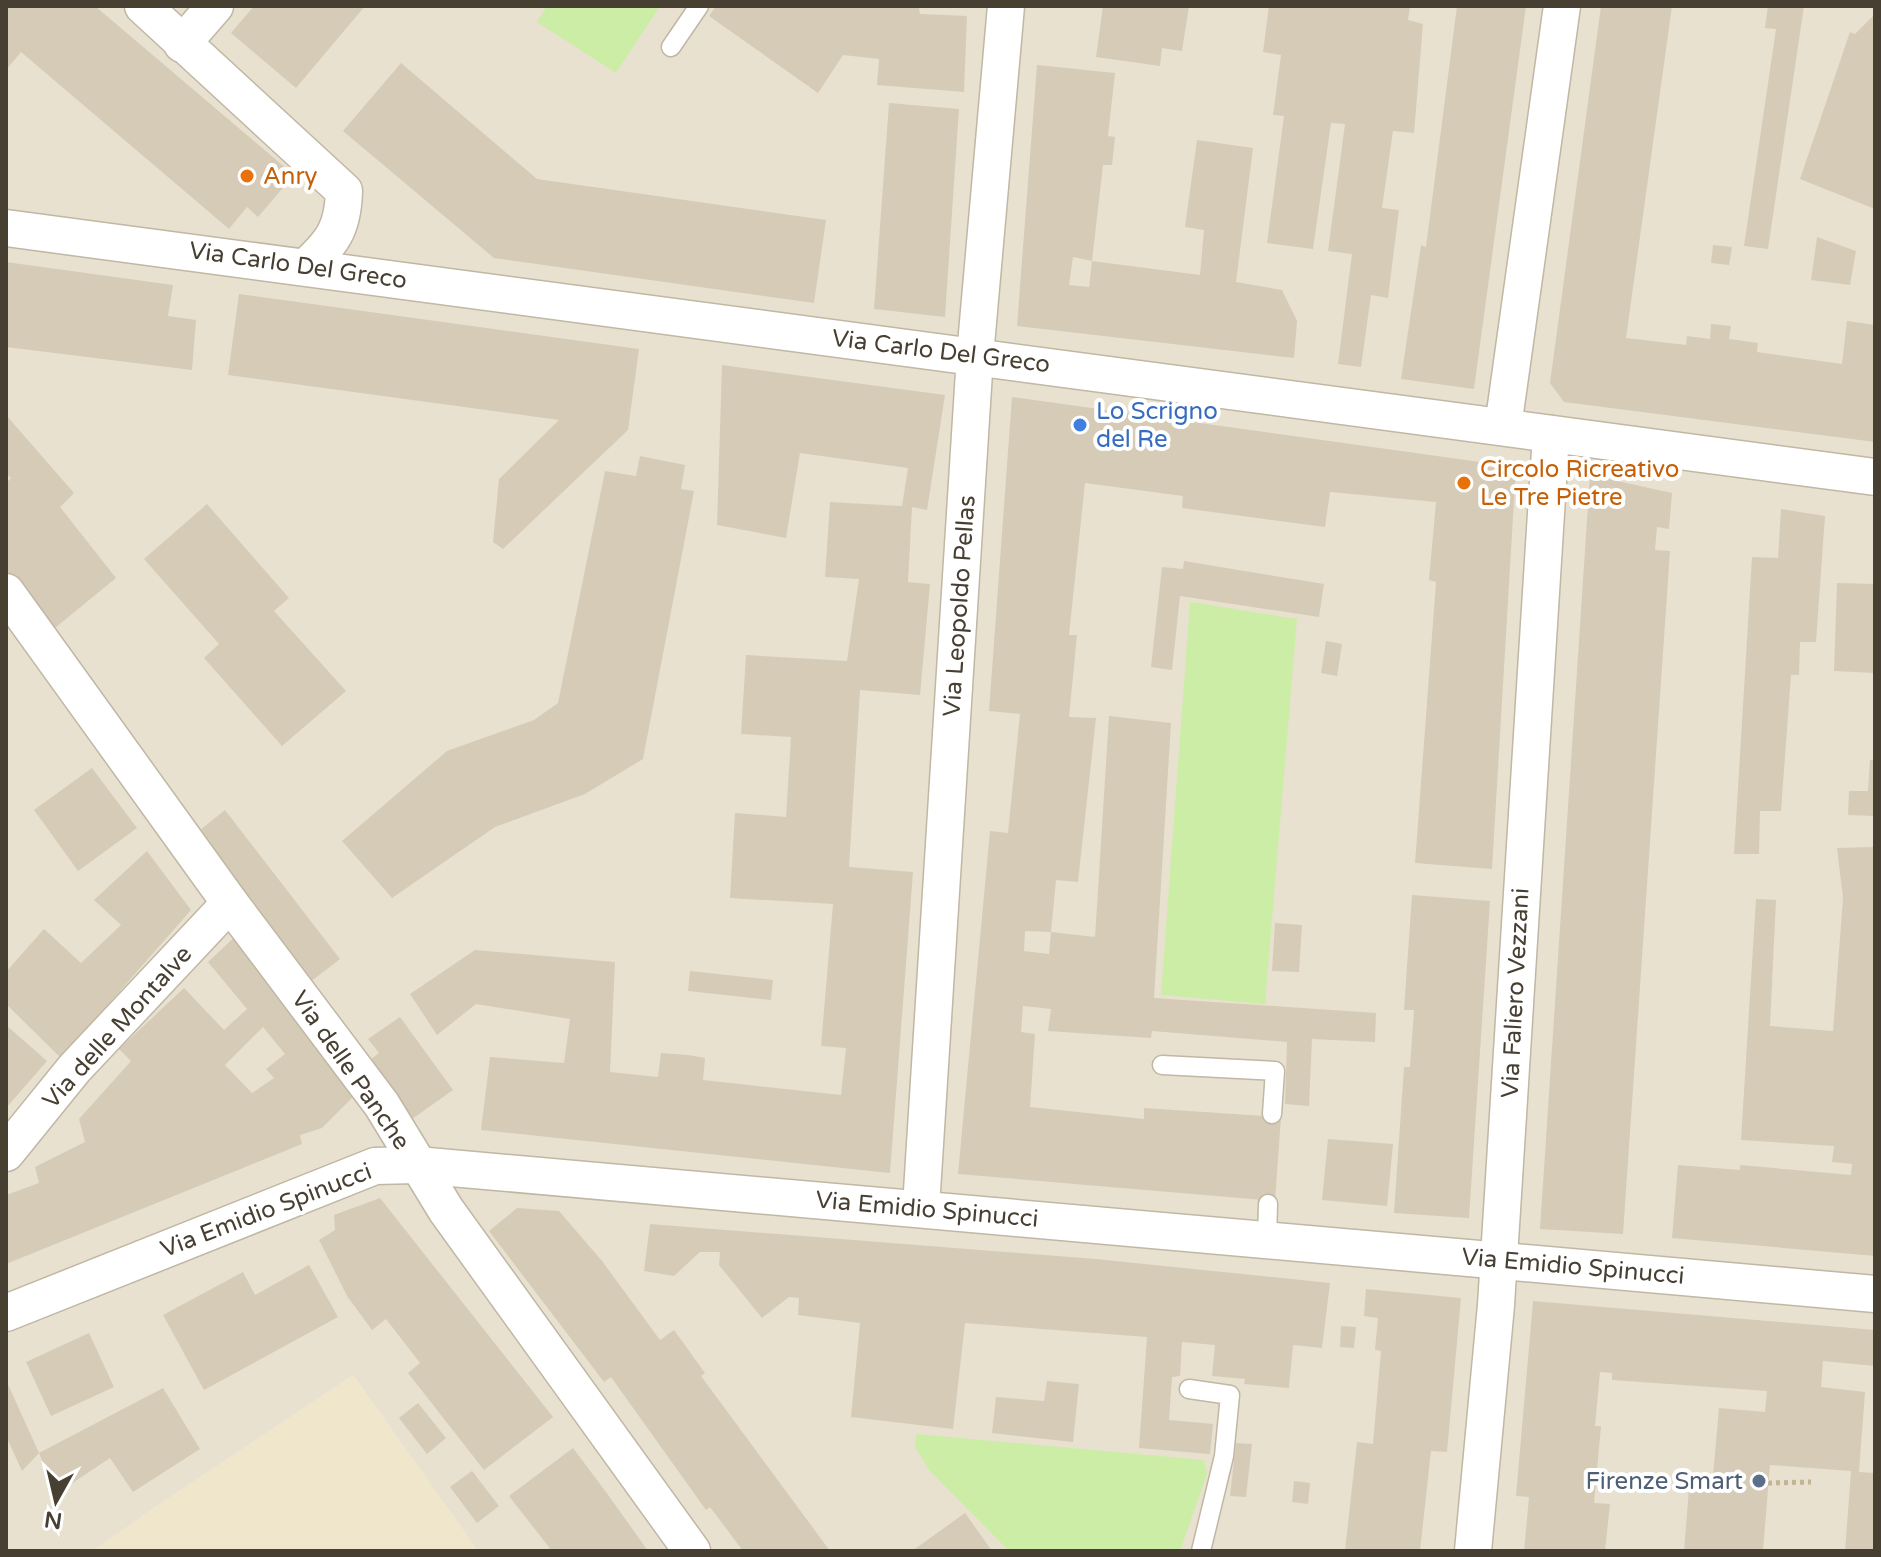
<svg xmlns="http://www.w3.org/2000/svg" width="1881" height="1557" font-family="'Varela Round',sans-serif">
  <rect width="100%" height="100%" fill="#f4efe3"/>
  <polygon fill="#e8e1d0" points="6,6 1875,6 1875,1551 478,1551 353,1375 93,1551 6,1551"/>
  <polygon fill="#efe6cb" points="353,1375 478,1551 93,1551 153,1508"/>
  <g fill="#cbeda6">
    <polygon points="547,6 660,6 616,73 537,22"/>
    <polygon points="1190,602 1297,619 1265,1004 1161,995"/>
    <polygon points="916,1434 1204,1460 1207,1474 1180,1551 1009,1551 929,1470 915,1447"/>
  </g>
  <g fill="#d6cbb7" fill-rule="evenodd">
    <polygon points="6,6 95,6 294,175 258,217 247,207 229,229 21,52 6,70"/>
    <polygon points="254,6 365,6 296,88 231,33"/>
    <polygon points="716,6 881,6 919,8 920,14 967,16 964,92 877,85 879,59 843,55 818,93 709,16"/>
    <polygon points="1103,6 1189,6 1182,51 1162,48 1160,66 1096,57"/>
    <polygon points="1269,6 1410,6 1408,20 1423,24 1414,133 1393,131 1382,208 1399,210 1388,298 1371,295 1361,367 1338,364 1352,254 1328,251 1345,124 1331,123 1313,249 1267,243 1284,116 1273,115 1281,55 1263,52"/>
    <polygon points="1457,6 1526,6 1474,389 1401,379 1421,245 1426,247"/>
    <polygon points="1601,6 1672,6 1626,338 1686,345 1687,336 1710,339 1711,324 1731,326 1729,339 1758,343 1757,352 1842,364 1847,321 1875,325 1875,442 1564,402 1550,383"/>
    <polygon points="1768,6 1804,6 1768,249 1744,246 1776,29 1765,28"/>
    <polygon points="1875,14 1875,209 1800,179 1850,32 1855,34"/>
    <polygon points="401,63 537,179 826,220 814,303 494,258 343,131"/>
    <polygon points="1037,65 1115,73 1108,136 1115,137 1112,165 1103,165 1092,261 1073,257 1069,285 1089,287 1092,261 1200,275 1204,230 1185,227 1197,140 1253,148 1236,282 1282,290 1297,321 1294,358 1017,326"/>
    <polygon points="889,103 959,109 945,317 874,309"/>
    <polygon points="1817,237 1856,251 1850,285 1811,280"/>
    <polygon points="1713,245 1732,247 1729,265 1711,263"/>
    <polygon points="6,262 173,285 168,316 196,320 192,370 6,347"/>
    <polygon points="239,294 639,349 628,430 503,549 493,542 499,479 559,420 228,375"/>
    <polygon points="722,365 945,395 927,510 912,507 908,582 930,584 920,695 860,690 849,867 913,872 890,1173 481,1130 490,1057 564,1063 570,1019 476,1004 437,1035 410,994 475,950 615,962 610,1072 658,1077 661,1053 688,1055 705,1058 703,1080 841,1095 846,1048 821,1046 833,904 730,898 735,813 786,817 791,737 741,734 746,655 847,661 859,579 825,577 830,502 902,506 908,468 800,453 786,538 717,525"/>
    <path d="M1012 397 1516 467 1492 869 1415 863 1436 582 1429 580 1436 502 1330 492 1325 527 1182 508 1183 496 1085 483 1069 635H1077L1069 717 1096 718 1078 882 1056 880 1051 932 1095 937 1109 716 1171 723 1154 998 1376 1013 1375 1042 1312 1039 1309 1106 1285 1104 1287 1042 1152 1031 1151 1038 1048 1031 1051 1009 1023 1006 1021 1032 1035 1034 1030 1107 1144 1119V1108L1281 1117 1275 1201 958 1174 990 831 1008 833 1020 714 989 711ZM1025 931 1051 932 1049 954 1024 951Z"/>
    <polygon points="6,415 74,493 60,507 116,578 50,632 6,578 6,483 11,478 6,473"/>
    <polygon points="640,456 685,465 681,489 694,491 643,759 585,794 495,827 392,898 342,841 447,751 534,720 558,703 605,471 636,476"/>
    <polygon points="1590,475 1672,493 1669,529 1657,527 1655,550 1670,551 1623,1234 1540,1229"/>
    <polygon points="207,504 289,598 274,611 346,691 282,746 204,658 219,644 144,559"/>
    <polygon points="1781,509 1825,516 1816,642 1800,642 1799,675 1791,675 1781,811 1760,811 1759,854 1734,854 1752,557 1778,558"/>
    <polygon points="1184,561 1324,584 1319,617 1180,596 1172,670 1151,667 1162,567 1183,569"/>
    <polygon points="1837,583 1875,584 1875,673 1834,671"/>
    <polygon points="1326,641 1342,644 1337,676 1321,673"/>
    <polygon points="1870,760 1875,760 1875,816 1848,815 1849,791 1868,791"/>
    <polygon points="92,768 137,828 78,871 34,810"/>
    <polygon points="225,810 340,959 305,986 190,838"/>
    <polygon points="1875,847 1875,1256 1672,1238 1678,1165 1740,1170 1740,1165 1851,1175 1852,1164 1832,1162 1834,1146 1741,1140 1756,899 1776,900 1770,1026 1833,1031 1843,898 1837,848"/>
    <polygon points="147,851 191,910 61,1058 6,1004 6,972 44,929 81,963 121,925 94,900"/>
    <polygon points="1412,895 1490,901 1469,1218 1394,1213 1404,1067 1410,1067 1414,1010 1404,1010"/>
    <polygon points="1275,923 1302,925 1299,972 1272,971"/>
    <path d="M241 931 361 1089 322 1128 300 1135 302 1144 6 1264V1195L39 1183 35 1167 85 1142 79 1119 131 1061 119 1049 184 988 224 1030 247 1009 208 962ZM263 1027 285 1054 266 1069 274 1078 252 1093 225 1065Z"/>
    <polygon points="690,971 773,980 771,1000 688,991"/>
    <polygon points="400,1017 453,1090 405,1124 362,1066 379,1053 368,1039"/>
    <polygon points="6,1025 47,1061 6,1108"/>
    <polygon points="1328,1139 1393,1144 1387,1206 1322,1200"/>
    <polygon points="380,1198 553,1417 484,1470 408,1373 420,1363 386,1319 372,1330 347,1296 319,1240 335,1230 334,1215"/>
    <polygon points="517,1208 559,1211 602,1261 660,1340 674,1330 705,1373 701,1376 830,1551 743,1551 710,1507 706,1510 611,1377 604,1382 489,1231"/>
    <polygon points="650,1224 1096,1259 1330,1283 1322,1348 1293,1345 1289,1388 1244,1384 1245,1379 1212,1376 1215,1345 1182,1342 1180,1376 1172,1377 1169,1420 1213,1424 1210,1454 1139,1448 1147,1337 965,1323 953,1429 851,1417 860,1323 798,1315 799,1298 789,1297 762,1318 719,1265 720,1252 700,1252 674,1276 644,1271"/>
    <polygon points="309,1265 338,1317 204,1390 163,1315 243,1272 255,1295"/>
    <polygon points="1366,1289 1461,1298 1447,1452 1431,1451 1420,1551 1345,1551 1357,1442 1373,1444 1381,1351 1375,1350 1378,1318 1364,1316"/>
    <polygon points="1533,1301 1875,1330 1875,1366 1823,1361 1821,1387 1865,1392 1859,1472 1875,1473 1875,1551 1845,1551 1851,1471 1770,1465 1763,1551 1684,1551 1690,1476 1713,1476 1719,1408 1765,1412 1767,1391 1612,1380 1612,1373 1600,1372 1595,1426 1601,1426 1594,1503 1610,1504 1605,1551 1524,1551 1529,1497 1516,1496"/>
    <polygon points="1341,1326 1356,1327 1354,1348 1340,1347"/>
    <polygon points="89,1333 114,1387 51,1416 26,1362"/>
    <polygon points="6,1380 39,1453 163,1388 200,1449 133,1492 110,1458 56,1494 39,1453 22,1471 6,1436"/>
    <polygon points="1047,1381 1079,1384 1073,1442 992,1433 996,1397 1044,1401"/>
    <polygon points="418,1403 446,1438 427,1454 399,1418"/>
    <polygon points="1236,1443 1252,1444 1246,1497 1230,1496"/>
    <polygon points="573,1448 606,1492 648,1551 552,1551 509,1496"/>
    <polygon points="472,1471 499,1506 477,1523 450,1487"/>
    <polygon points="1294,1481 1310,1483 1308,1504 1292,1502"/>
    <polygon points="965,1513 992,1551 912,1551"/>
  </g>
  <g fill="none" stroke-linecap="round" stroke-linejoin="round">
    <g stroke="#c0b7a4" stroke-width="21">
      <g id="service">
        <polyline points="671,47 699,6"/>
        <polyline points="1162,1065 1275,1071 1272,1114"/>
        <polyline points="1267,1239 1268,1204"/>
        <polyline points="1189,1389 1230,1395 1224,1456 1201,1551"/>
      </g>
    </g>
    <g stroke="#c0b7a4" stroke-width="39">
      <g id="minor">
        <path d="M143 6 344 191C343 228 333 242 307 266"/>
        <polyline points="182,44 215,6"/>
        <polyline points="6,228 1875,477"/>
        <polyline points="1503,427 1562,6"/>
        <polyline points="6,592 230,903 382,1105 446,1210 692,1551"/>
        <polyline points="6,1153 74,1069 230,903"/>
        <polyline points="921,1207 975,356 1006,6"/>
        <polyline points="6,1313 375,1166 417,1165 1875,1294"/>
        <polyline points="1473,1551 1496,1305 1551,434"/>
      </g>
    </g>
    <polyline stroke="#c3b494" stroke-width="5" stroke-dasharray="4 4" stroke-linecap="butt" points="1768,1483 1811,1482"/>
    <use href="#service" stroke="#fff" stroke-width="18"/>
    <use href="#minor" stroke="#fff" stroke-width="36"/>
  </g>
  <g fill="#e8710a" stroke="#fff" stroke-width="3">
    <circle cx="247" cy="176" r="8"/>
    <circle cx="1464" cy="483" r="8"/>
  </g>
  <circle fill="#3f7fe0" stroke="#fff" stroke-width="3" cx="1080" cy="425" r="8"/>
  <circle fill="#5c6f8a" stroke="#fff" stroke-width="3" cx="1759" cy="1481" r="8"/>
  <g text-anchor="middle" stroke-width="8" stroke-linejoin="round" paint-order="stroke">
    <g font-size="24" fill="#c56008" stroke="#fff" text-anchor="start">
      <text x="263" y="184">Anry</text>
      <text x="1480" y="477">Circolo Ricreativo<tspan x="1480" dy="28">Le Tre Pietre</tspan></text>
    </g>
    <g font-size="24" fill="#463f32" stroke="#fff">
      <text transform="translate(298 265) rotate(8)" y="8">Via Carlo Del Greco</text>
      <text transform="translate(941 351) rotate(7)" y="8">Via Carlo Del Greco</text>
      <text transform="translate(959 606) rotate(-86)" y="8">Via Leopoldo Pellas</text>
      <text transform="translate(1515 993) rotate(-87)" y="8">Via Faliero Vezzani</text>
      <text transform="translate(117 1027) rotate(-48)" y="8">Via delle Montalve</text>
      <text transform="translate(351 1070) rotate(55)" y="8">Via delle Panche</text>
      <text transform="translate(927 1209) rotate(5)" y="8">Via Emidio Spinucci</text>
      <text transform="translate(266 1210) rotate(-21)" y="8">Via Emidio Spinucci</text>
      <text transform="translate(1573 1266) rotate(5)" y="8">Via Emidio Spinucci</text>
    </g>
    <g font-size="24" fill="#366cbe" stroke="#fff" text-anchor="start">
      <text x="1096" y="419">Lo Scrigno<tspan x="1096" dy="28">del Re</tspan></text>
    </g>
    <g font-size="24" fill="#4e5e75" stroke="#fff" text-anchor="end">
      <text x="1743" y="1489">Firenze Smart</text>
    </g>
  </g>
  <rect width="1881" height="1557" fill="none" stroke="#463f32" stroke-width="16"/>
  <g transform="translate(56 1501) rotate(188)" stroke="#ffffff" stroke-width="6" paint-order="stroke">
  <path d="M0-6L14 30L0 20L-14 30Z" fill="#463f32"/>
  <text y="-12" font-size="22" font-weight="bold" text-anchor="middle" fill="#463f32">N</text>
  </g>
</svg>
